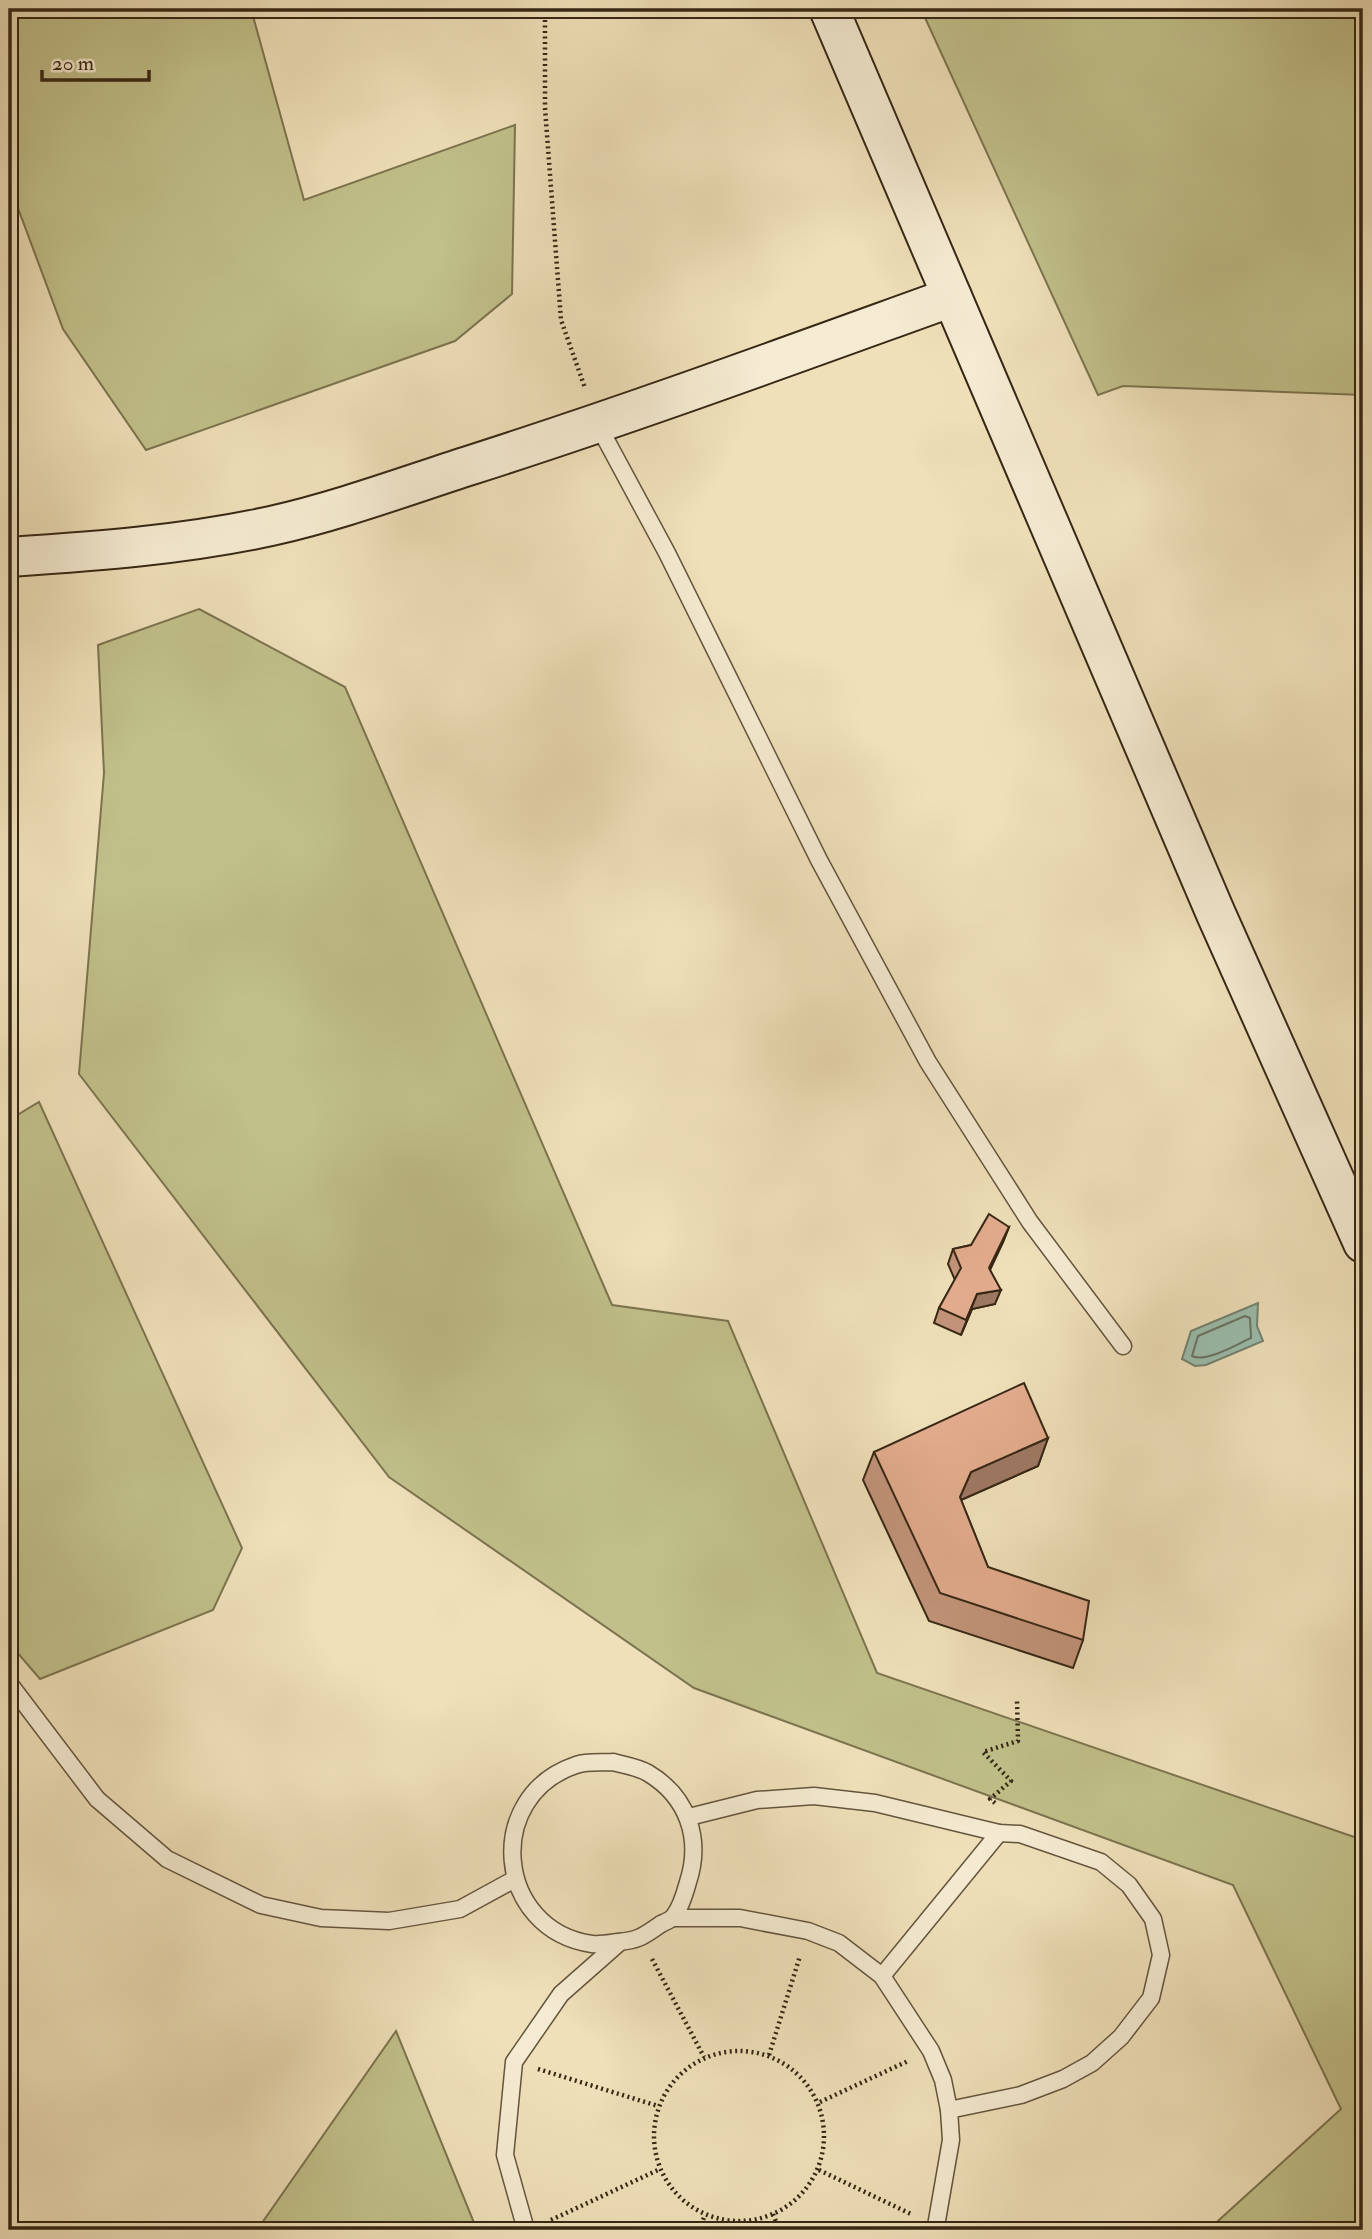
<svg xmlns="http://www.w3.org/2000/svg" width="1372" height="2239" font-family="'IM FELL Double Pica',serif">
  <rect width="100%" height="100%" fill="#efe0b9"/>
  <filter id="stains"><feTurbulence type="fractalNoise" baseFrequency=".00286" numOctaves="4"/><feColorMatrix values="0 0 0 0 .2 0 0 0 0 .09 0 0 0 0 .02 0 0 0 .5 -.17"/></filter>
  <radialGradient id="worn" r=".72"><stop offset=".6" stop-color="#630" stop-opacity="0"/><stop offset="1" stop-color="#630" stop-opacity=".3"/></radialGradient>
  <g fill="#c1c08a" stroke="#7c7450" stroke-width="2">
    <polygon points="9,9 251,9 304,200 515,125 512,294 455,341 146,450 63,329 9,184"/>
    <polygon points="921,9 1363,9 1363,395 1123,386 1098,395"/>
    <polygon points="199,609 345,687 612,1305 728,1321 877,1673 1363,1840 1363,2230 1208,2230 1341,2109 1233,1885 694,1688 389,1477 79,1074 104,773 98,645"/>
    <polygon points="39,1102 242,1548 213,1610 40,1679 9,1643 9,1120"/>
    <polygon points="396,2031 477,2230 257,2230"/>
  </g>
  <polygon fill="#9abdad" stroke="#728170" stroke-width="2" points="1258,1303 1257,1326 1263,1341 1206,1365 1195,1366 1182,1359 1191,1331"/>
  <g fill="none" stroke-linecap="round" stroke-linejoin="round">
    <path stroke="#687261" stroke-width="2" d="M1245 1316 1250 1318 1251 1338C1237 1344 1206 1363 1192 1356L1198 1336Z"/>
    <g stroke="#64553e" stroke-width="19">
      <g id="lane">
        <polyline points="598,425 667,553 819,860 928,1062 1030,1222 1123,1346"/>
        <polyline points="9,1683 97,1799 167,1859 261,1905 321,1918 389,1921 460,1909 515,1879"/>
        <path d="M613 1762C624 1765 638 1767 648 1773 688 1797 702 1839 688 1882 685 1893 681 1907 674 1916 671 1920 665 1922 661 1924 643 1936 640 1940 618 1942 610 1943 600 1945 592 1944 495 1930 483 1796 576 1765 587 1761 602 1763 613 1762Z"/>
        <polyline points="689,1817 757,1800 814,1796 875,1803 999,1833 1020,1834 1101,1862 1129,1885 1153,1919 1161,1955 1151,1998 1121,2037 1092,2063 1063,2079 1021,2095 949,2110"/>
        <polyline points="673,1918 740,1918 808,1931 839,1943 882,1976 931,2051 943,2080 949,2110 951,2140 936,2226 933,2230"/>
        <polyline points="882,1976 999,1833"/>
        <polyline points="526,2230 505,2155 514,2062 561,1994 620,1942"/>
      </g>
    </g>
    <g stroke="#362715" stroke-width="42">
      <g id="secondary">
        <polyline points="829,9 1216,914 1363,1243"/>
        <path d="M9 557C97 551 184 545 271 526 338 511 403 487 468 466 631 414 791 355 952 297"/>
      </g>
    </g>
    <g stroke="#362715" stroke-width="4.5" stroke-dasharray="2 3.5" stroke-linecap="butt">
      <polyline points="545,9 545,108 561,320 585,388"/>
      <polyline points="995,1803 990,1799 1011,1781 983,1752 1018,1741 1017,1700"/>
      <polyline points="652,1959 704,2057"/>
      <circle cx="739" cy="2136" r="85"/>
      <polyline points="769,2055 800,1956"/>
      <polyline points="538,2069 658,2106"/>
      <polyline points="820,2102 908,2061"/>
      <polyline points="819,2170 913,2215"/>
      <polyline points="773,2214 779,2230"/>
      <polyline points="551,2220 658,2170"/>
      <polyline points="699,2230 705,2215"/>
    </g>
    <use href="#lane" stroke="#f5ebd2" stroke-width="16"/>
    <use href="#secondary" stroke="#f5ebd2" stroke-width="38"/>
  </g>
  <g fill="#c3947a" stroke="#362715" stroke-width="2">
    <polygon points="1009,1227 1003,1242 990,1270 995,1304 972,1309 961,1335 934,1323 939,1308 955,1280 948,1264 953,1249 971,1245"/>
    <polygon points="1048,1438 1038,1466 961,1500 988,1567 1083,1640 1073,1668 929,1621 863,1480 874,1452"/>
  </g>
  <g fill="#9f7863" stroke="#362715" stroke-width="2">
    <polygon points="1009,1227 1003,1242 983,1283 989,1268"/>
    <polygon points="1001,1290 995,1304 972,1309 961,1335 977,1294"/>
    <polygon points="1048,1438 1038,1466 961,1500 960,1497 971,1472"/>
  </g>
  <g fill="#e3ac8e" stroke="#362715" stroke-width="2">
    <polygon points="989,1214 1009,1227 989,1268 1001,1290 977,1294 966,1320 939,1308 961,1268 953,1249 971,1245"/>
    <polygon points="1024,1383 1048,1438 971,1472 960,1497 988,1567 1089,1601 1083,1640 940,1593 874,1452"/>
  </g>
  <rect width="1372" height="2239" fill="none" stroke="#efe0b9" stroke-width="35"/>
  <rect x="10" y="10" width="1351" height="2218" fill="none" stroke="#362715" stroke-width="3.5"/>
  <rect x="18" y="18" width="1337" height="2204" fill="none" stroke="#362715" stroke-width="2"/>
  <path d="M42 70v10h107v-10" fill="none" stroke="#362715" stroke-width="3.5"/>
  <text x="52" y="70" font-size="21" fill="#362715" stroke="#f5ebd2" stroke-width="5" paint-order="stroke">20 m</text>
  <rect width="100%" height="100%" filter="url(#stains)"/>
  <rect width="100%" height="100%" fill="url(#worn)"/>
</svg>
